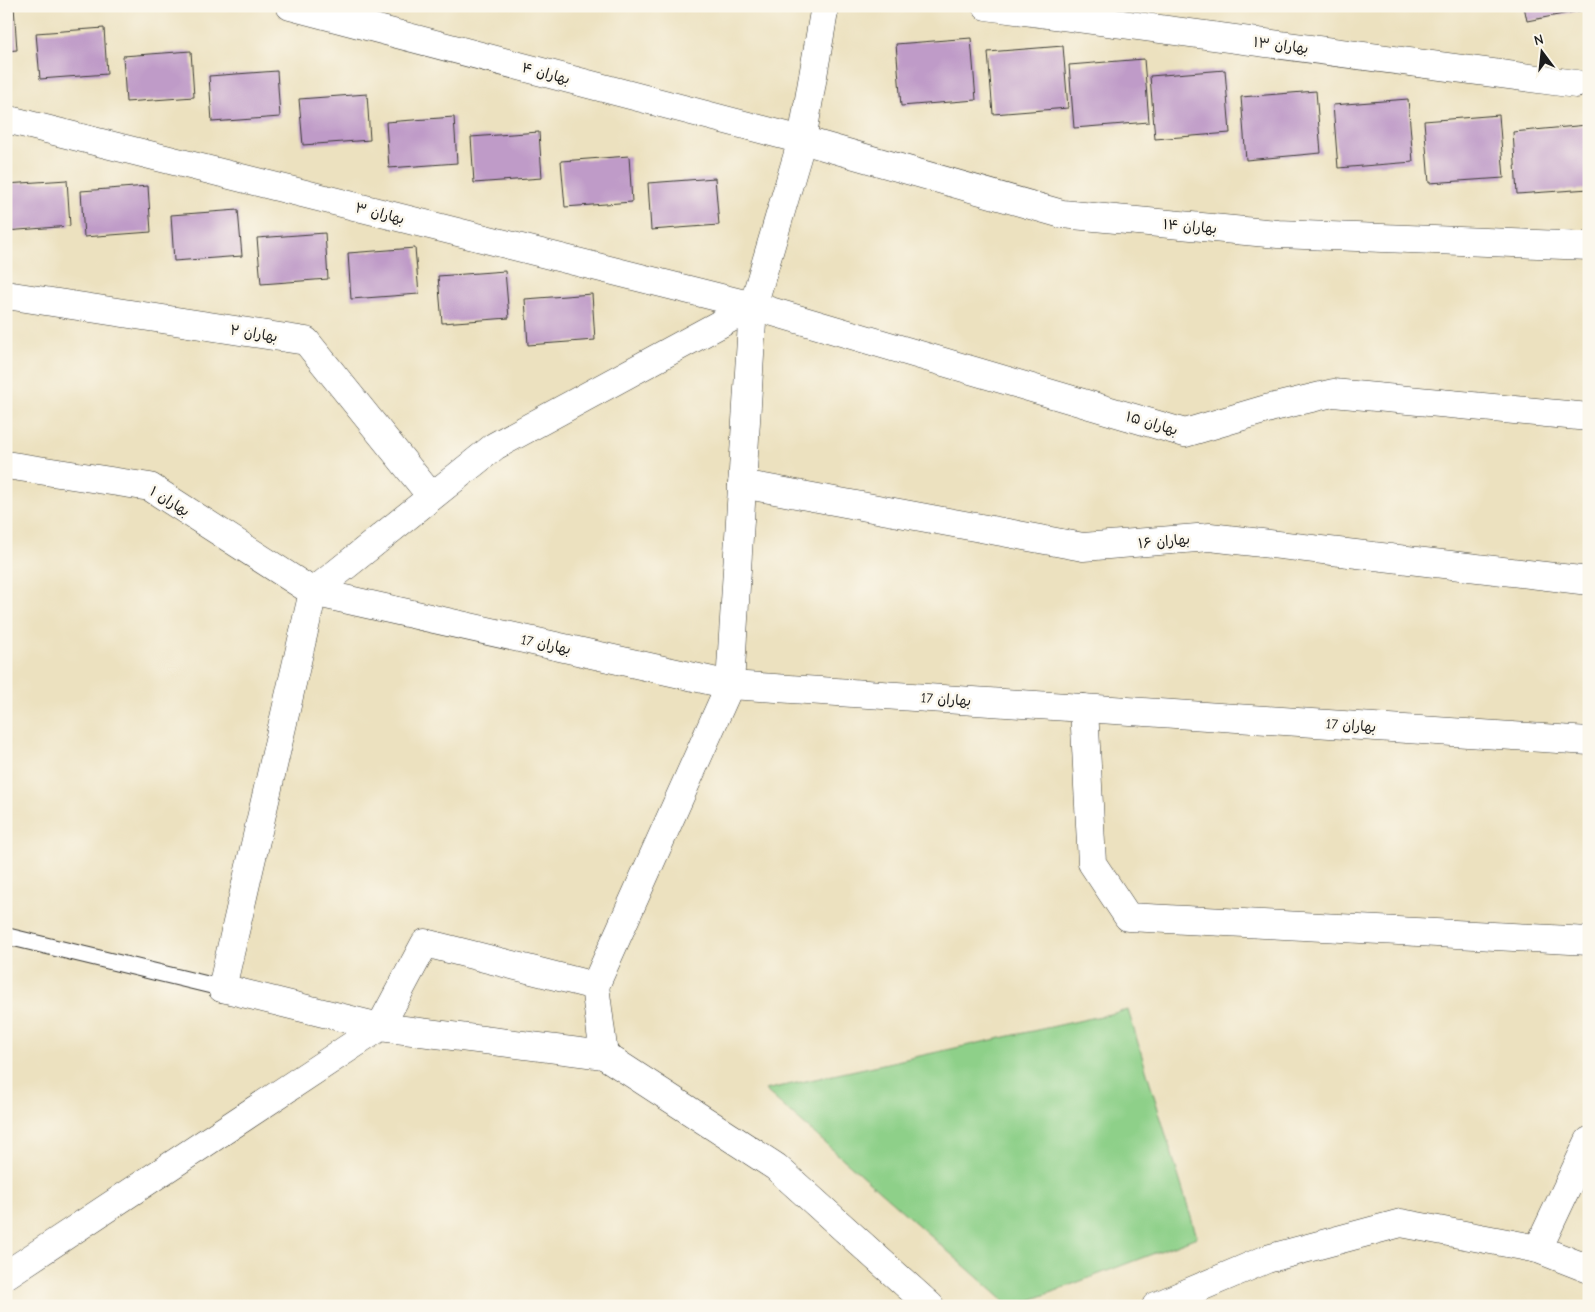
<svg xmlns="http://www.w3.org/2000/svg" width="1595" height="1312" font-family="'Comic Neue','Playpen Sans Arabic',sans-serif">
  <rect width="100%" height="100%" fill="#fbf7ec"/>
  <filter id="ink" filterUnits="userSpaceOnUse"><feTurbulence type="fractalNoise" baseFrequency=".02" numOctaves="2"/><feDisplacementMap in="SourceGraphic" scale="10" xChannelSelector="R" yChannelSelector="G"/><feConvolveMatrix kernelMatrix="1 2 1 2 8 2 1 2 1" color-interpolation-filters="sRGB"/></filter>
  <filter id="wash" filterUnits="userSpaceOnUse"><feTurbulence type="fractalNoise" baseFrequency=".0096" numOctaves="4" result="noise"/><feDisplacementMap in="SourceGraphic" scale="20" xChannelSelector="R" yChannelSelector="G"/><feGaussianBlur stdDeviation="1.12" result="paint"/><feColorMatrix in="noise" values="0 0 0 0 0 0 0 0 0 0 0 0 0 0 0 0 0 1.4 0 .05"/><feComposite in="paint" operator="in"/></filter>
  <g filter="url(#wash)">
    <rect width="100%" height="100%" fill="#ece1bf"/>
    <polygon fill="#8ed089" stroke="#557652" points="1128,1010 1197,1237 1015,1306 1010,1306 765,1090"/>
    <g id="blocks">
      <g fill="#bf9bc8">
        <polygon points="6,6 14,6 17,50 6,51"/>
        <polygon points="1524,6 1589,6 1589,9 1527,21"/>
        <polygon points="104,28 107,74 40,79 36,33"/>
        <polygon points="971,38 976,100 901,106 896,44"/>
        <polygon points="1063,46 1068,108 993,114 988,52"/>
        <polygon points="191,51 194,97 126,102 123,56"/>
        <polygon points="1144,59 1149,122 1074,128 1069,65"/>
        <polygon points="1225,70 1230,133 1155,139 1150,76"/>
        <polygon points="277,71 280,117 212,122 209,76"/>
        <polygon points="1316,91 1321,153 1246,160 1241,97"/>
        <polygon points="367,94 370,140 303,145 299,99"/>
        <polygon points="1408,99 1413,162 1338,168 1333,105"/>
        <polygon points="1499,115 1504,178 1429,183 1424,121"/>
        <polygon points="454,117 457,163 389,168 386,122"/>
        <polygon points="1587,125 1589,189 1517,194 1513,132"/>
        <polygon points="539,132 542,178 474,183 471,137"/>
        <polygon points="629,156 632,202 565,207 561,161"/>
        <polygon points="715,178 719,225 651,230 648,183"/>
        <polygon points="67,180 70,226 6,231 6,184"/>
        <polygon points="148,186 151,232 84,237 81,191"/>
        <polygon points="238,210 242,256 174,261 171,215"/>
        <polygon points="325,233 328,279 261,284 257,238"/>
        <polygon points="415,248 419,294 351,299 348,253"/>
        <polygon points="505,271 509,318 442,323 438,276"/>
        <polygon points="592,294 595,340 528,345 525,299"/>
      </g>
    </g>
  </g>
  <g filter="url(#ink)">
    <use href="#blocks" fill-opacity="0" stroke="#3b3a34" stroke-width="1"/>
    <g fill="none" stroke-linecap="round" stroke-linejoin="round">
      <g stroke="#3b3a34" stroke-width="18">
        <polyline id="service" points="6,936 222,988"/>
      </g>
      <g stroke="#3b3a34" stroke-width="29">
        <g id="minor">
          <polyline points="290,6 802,140 1062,214 1278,234 1589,246"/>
          <polyline points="986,6 1576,84"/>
          <polyline points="6,119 753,306 1185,433 1270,408 1333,393 1589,417"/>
          <polyline points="6,295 306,341 431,496"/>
          <polyline points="6,465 150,487 313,592 730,685 1589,741"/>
          <polyline points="742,484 1083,547 1210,537 1589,581"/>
          <polyline points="1084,708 1092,863 1128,917 1589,941"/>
          <polyline points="222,988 313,592 495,446 753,306"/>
          <polyline points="1538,1249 1589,1141"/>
          <polyline points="1156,1306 1267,1259 1401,1223 1538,1249 1589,1269"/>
        </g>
      </g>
      <g stroke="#3b3a34" stroke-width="29">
        <g id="tertiary">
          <polyline points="595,986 730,685 753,306 802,140 825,6"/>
          <polyline points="604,1055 776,1167 930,1306"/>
          <polyline points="6,1275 380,1027 425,943 595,986 604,1055 380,1027 222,988"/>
        </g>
      </g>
      <use href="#service" stroke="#fff" stroke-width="16"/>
      <use href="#minor" stroke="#fff" stroke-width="28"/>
      <use href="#tertiary" stroke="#fff" stroke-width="28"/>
    </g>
  </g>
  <g text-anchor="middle" stroke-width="5" stroke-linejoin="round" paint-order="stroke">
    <g font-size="14" fill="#1c1c1c" stroke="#fbf7ec">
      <text transform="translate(1281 45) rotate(7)" y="5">بهاران ۱۳</text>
      <text transform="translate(546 73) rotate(15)" y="5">بهاران ۴</text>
      <text transform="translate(380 213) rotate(14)" y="5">بهاران ۳</text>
      <text transform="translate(1190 226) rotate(5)" y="5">بهاران ۱۴</text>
      <text transform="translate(254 333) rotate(9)" y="5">بهاران ۲</text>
      <text transform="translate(1152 423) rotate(16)" y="5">بهاران ۱۵</text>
      <text transform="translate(170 501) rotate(31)" y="5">بهاران ۱</text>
      <text transform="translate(1164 541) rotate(-5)" y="5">بهاران ۱۶</text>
      <text transform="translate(546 644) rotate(12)" y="5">بهاران 17</text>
      <text transform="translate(946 699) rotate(4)" y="5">بهاران 17</text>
      <text transform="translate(1351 725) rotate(4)" y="5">بهاران 17</text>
    </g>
  </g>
  <rect width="1595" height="1312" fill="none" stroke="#fbf7ec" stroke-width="25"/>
  <g transform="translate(1542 52) rotate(345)" stroke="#fbf7ec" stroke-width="4" paint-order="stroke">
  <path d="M0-4L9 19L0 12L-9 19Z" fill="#1c1c1c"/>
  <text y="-8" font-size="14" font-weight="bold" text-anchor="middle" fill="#1c1c1c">N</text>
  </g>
</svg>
